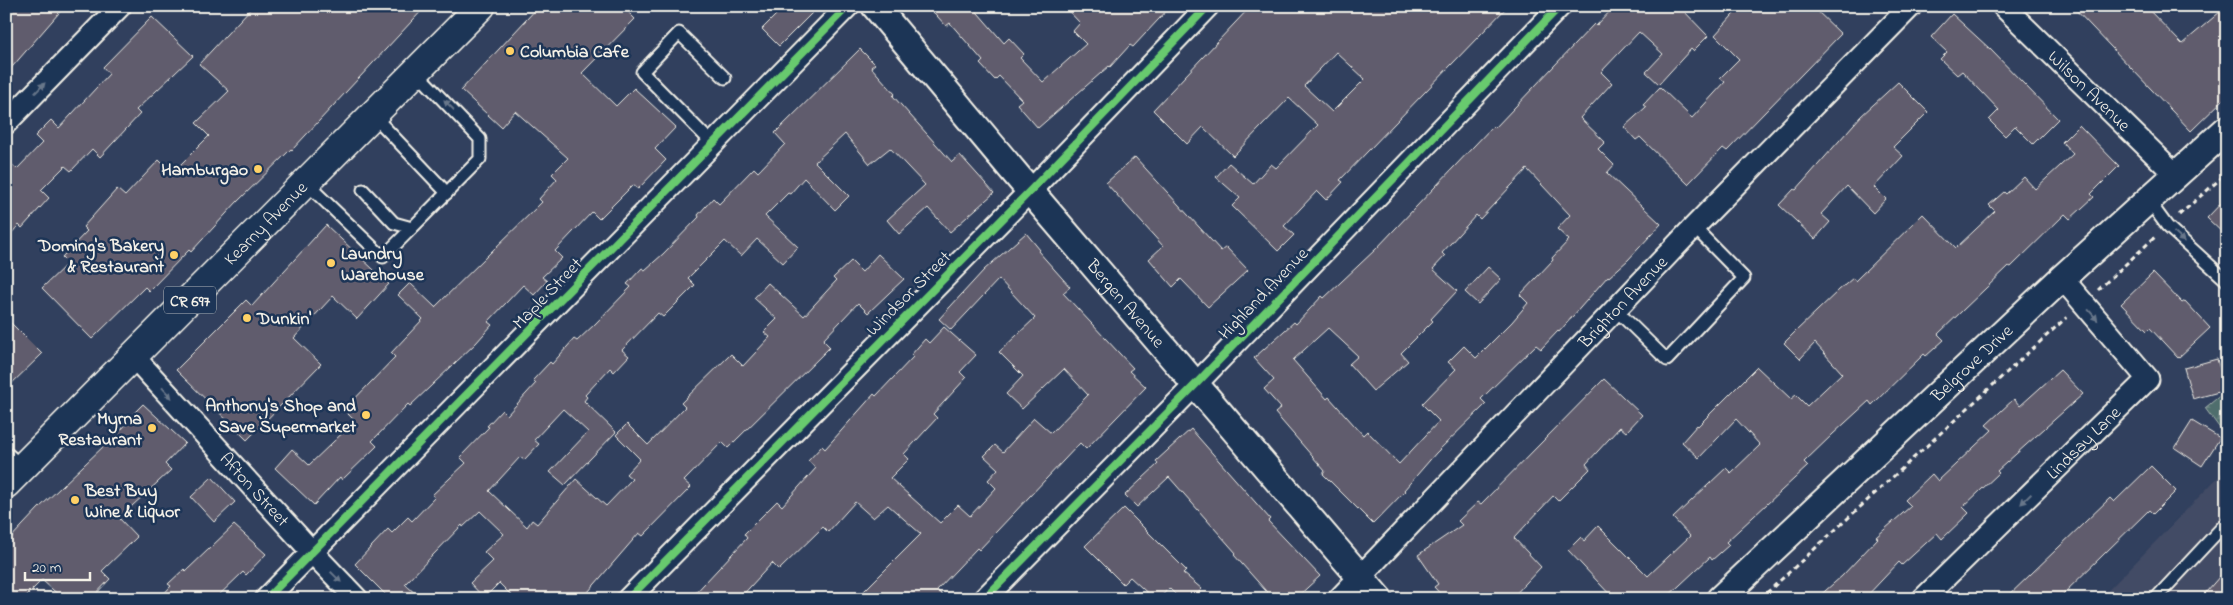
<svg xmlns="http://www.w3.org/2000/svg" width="2233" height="605" font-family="'Indie Flower',sans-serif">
  <defs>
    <pattern id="forest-firs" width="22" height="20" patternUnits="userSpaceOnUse" patternTransform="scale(1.25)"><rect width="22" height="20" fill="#506e6d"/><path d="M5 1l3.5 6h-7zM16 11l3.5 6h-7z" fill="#6a8382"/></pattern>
  </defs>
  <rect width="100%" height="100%" fill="#31405e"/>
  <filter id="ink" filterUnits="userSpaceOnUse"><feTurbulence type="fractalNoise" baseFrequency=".02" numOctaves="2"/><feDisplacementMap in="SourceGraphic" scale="10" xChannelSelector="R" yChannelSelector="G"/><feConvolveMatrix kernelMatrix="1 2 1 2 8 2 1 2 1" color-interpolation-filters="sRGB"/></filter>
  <g filter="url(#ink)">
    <polygon fill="#434b65" points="2227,468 2227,599 2100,599"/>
    <polygon fill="url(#forest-firs)" stroke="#a2b0aa" points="2227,390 2227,438 2205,408"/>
    <g fill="#605b6d" stroke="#f4f1e8" fill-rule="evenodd">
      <polygon points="6,6 65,6 6,74"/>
      <polygon points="253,6 426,6 292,150 291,149 237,202 191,252 189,250 149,291 145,287 92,339 42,288 68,263 62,257 87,231 83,227 117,189 125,196 159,160 172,173 209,136 196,123 229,91 199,64"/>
      <polygon points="539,6 622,6 635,19 582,73 616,106 634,88 676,127 655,149 666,160 638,189 633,185 599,219 592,212 555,251 562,258 542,277 547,281 534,295 523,285 488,322 492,325 476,343 410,406 408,404 372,441 377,446 342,480 340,477 314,505 275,468 292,449 309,465 355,421 344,410 395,357 391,353 423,319 398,295 410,283 435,307 542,202 539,199 557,179 552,174 568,158 515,111 501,127 461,90"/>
      <polygon points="785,6 819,6 779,46 762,29"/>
      <polygon points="928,6 972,6 1004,43 1009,38 1024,54 1020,58 1043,82 1086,44 1073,31 1080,23 1064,6 1171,6 1133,47 1130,45 1110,67 1109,66 1038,128 1017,104 1022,100 999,76 995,80 980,64 983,61 950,23 946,26"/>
      <path d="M1251 6H1508L1340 180 1343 182 1326 200 1317 191 1284 226 1294 235 1278 251 1232 206 1240 198 1216 177 1229 163 1253 184 1271 164 1276 168 1318 125 1289 98 1233 156 1203 127 1187 144 1153 110ZM1336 52 1365 79 1332 112 1304 86Z"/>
      <path d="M1615 6H1679L1708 36 1693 51 1691 49 1659 84 1646 72 1663 54 1639 32 1601 72 1612 83 1580 118 1605 142 1598 149 1614 165 1607 173 1661 224 1628 260 1609 277 1608 276 1559 332 1558 331 1541 349 1536 345 1481 399 1486 404 1436 453 1404 490 1405 491 1373 524 1323 474 1325 471 1275 413 1281 408 1264 389 1274 380 1254 358 1294 322 1296 324 1322 296 1324 298 1376 249 1493 126 1495 128 1594 24 1596 26ZM1527 169 1570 215 1557 229 1569 240 1552 258 1553 260 1520 295 1528 303 1512 322 1476 358 1464 346 1448 362 1456 369 1422 404 1439 421 1399 464 1367 431 1363 435 1329 397 1327 399 1293 360 1328 328 1358 356 1349 364 1373 391 1408 361 1401 353 1433 321 1431 319 1457 291 1433 269 1445 256 1442 253 1476 215 1480 219Z"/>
      <polygon points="1741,6 1812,6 1841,34 1727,151 1723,148 1688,184 1640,137 1636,140 1624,127 1646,107 1643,105 1660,87 1692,118 1725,82 1720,78 1739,59 1715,35"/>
      <polygon points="2072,6 2145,6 2182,44 2227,6 2227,96 2191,131"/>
      <polygon points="1952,14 1990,49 2058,119 2033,144 2015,126 2005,136 1989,120 1999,110 1962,71 1957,75 1940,59 1947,52 1931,37"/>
      <polygon points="152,17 193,56 136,110 140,114 100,157 92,149 71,171 65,166 41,190 49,198 22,228 19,225 6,239 6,159 17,169 42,143 35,136 51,120 59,128 109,74 103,67"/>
      <polygon points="860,49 875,64 871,67 895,94 893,96 952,162 960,155 994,193 950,232 928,208 899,234 887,220 925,185 890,148 870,164 845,134 815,162 849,196 835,210 804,178 790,194 788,193 765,216 798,247 783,263 757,239 741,256 725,241 688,278 695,285 663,317 658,313 622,350 629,356 614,372 610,368 585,395 587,397 584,401 616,432 565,485 550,472 588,432 563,409 534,440 539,444 524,460 520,457 489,491 527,527 532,520 537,524 576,479 606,506 632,479 626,474 640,459 616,435 627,424 648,445 685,407 681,403 731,354 743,366 770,337 764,332 777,319 754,298 768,283 804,316 836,281 833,278 851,261 862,272 878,254 904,279 889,293 868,313 858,303 823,340 830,347 728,448 722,442 684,481 691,487 643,536 639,533 582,599 515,599 499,583 484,598 470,583 493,561 484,552 504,534 480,511 463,527 462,525 405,584 421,599 390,599 355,564 388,529 392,533 408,517 412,521 435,497 432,495 466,463 460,457 489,427 487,426 502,410 507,415 536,383 533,380 550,362 552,364 574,339 577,341 595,324 631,287 627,284 642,268 645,270 663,254 699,217 698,215 713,198 719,204 754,168 758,172 785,144 775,133"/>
      <polygon points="1898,82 1928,112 1893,147 1903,156 1874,187 1886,199 1873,213 1847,186 1821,214 1830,222 1815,239 1779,205 1794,189 1796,190 1861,116"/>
      <polygon points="2079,125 2119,166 2091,194 2094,197 2070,219 2065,214 2011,267 2009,266 1938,334 1944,340 1926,356 1924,354 1872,405 1869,401 1833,434 1804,462 1808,466 1726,542 1729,545 1712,560 1710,557 1665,599 1614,599 1568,550 1581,537 1584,541 1598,526 1648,576 1690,536 1673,518 1726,468 1731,473 1760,445 1736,419 1699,458 1682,442 1697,425 1698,426 1757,367 1791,399 1796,395 1807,406 1842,373 1815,343 1800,359 1784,343 1796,331 1839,290 1853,278 1855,281 1923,214 1956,248 1995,211 1989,205 2004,192 2006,194 2024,177 2035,189 2073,154 2062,142"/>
      <polygon points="1135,157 1221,251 1226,247 1248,270 1208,307 1181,279 1173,287 1149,259 1163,246 1106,183"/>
      <polygon points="2227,197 2227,237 2207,218"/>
      <polygon points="326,225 389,284 357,319 333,296 294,338 321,364 247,440 176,370 246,300 252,306"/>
      <polygon points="1026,233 1040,250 1038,251 1070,287 1063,293 1133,368 1129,371 1146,387 1086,449 1080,443 979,550 977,548 937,590 946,599 856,599 921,534 888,505 873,518 855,502 828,532 823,527 779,570 772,563 739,599 690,599 747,538 744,534 777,501 782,506 816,468 808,461 822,446 825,449 874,394 876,396 913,357 911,355 925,339 929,343 944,327 976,355 960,372 966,378 933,414 937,418 904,454 909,459 890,478 940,523 958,505 970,516 996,488 988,480 998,469 984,456 995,445 1003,452 1034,418 1051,433 1088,395 1064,369 1022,409 1006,394 1023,376 999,352 1035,318 999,279 951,330 939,319 984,270"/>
      <polygon points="1488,267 1501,279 1478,304 1465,292"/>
      <polygon points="2153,273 2182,303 2185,301 2210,328 2178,358 2150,328 2147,331 2121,304"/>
      <polygon points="6,318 42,354 6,389"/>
      <polygon points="2217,359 2226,390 2193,399 2184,368"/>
      <polygon points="2060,370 2083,394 1997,471 1999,473 1963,507 1969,513 1942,539 1937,533 1902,565 1899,562 1864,599 1816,599 1842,576 1878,538 1876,537 1911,506 1905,500 1932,474 1938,481 1992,430 1986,425 2014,399 2020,406"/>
      <polygon points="1604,379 1642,415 1626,432 1620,427 1586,464 1590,469 1558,501 1553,496 1514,538 1541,567 1511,599 1445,599 1434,587 1438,584 1418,555 1462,525 1458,521 1478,502 1481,504"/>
      <polygon points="143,404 185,443 165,464 171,470 119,518 137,537 102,571 110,579 91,599 63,599 42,580 23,599 6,599 6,543 39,508 129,422 127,420"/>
      <polygon points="2192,421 2220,438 2202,466 2175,448"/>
      <polygon points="1191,429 1270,519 1268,521 1320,576 1295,599 1273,599 1234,555 1236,553 1169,477 1137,507 1125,495 1158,464 1156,461"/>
      <polygon points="2151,466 2176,491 2153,514 2149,510 2058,599 2005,599 2110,498 2114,502"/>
      <polygon points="212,477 235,502 214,522 191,497"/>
      <polygon points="1124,508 1186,570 1183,573 1202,589 1192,599 1180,599 1169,588 1159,599 1154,599 1130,577 1123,584 1085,546"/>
      <polygon points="234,525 266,554 246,575 243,572 215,599 159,599 171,586 168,584 184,569 186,571"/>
      <polygon points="2227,568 2227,599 2200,599"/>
    </g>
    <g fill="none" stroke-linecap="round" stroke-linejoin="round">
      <g stroke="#f4f1e8" stroke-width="15">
        <g id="service">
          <polyline points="373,115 447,193"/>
          <polyline points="713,144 642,72 679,33 725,78"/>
          <polyline points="306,183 383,257 412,228"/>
          <polyline points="363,190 394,223 412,228 480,159 480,139 416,72"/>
          <polyline points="2148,200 2167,226 2227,281"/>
          <polyline points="1615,309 1667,360 1744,278 1694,227"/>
          <polyline points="2155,599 2227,522"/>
        </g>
      </g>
      <g stroke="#f4f1e8" stroke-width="25">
        <g id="minor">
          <path id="s1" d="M2003 6 2176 175"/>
          <polyline points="6,123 120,6"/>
          <path id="s2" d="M134 357 313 553 357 599"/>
          <polyline points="6,459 19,471"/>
          <polyline points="266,599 848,6"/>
          <polyline points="628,599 1030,191 1208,6"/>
          <polyline points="984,599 1196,384 1560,6"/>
          <path id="s3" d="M1339 599 1694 227 1911 6"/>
          <path id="s4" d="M1923 599 2148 379 2062 278"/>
        </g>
      </g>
      <g stroke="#f4f1e8" stroke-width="30">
        <g id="tertiary">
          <path id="s5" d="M875 6 1030 191 1379 599"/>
          <path id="s6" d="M1720 599 2062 278 2227 129"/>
        </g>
      </g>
      <g stroke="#f4f1e8" stroke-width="31">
        <g id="primary">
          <path id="s7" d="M6 484 481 6"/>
        </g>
      </g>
      <g stroke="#f4f1e8" stroke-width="3" stroke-dasharray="5 4" stroke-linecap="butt">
        <polyline points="2179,215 2227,173"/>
        <polyline points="2098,290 2156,236"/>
        <polyline points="1760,599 2067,317"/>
      </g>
      <use href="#service" stroke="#1d3557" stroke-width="11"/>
      <use href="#minor" stroke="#1d3557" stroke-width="21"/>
      <use href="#tertiary" stroke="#1d3557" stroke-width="26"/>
      <use href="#primary" stroke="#1d3557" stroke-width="28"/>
      <g stroke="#1d3557" stroke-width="11">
        <g id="cycleway">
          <polyline points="266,599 848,6"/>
          <polyline points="628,599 1030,191 1208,6"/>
          <polyline points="984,599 1196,384 1560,6"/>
        </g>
      </g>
      <use href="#cycleway" stroke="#67ca6e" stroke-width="8"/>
    </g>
    <defs><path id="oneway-solid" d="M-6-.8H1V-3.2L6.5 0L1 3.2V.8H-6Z" transform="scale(1.25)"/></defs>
    <g fill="#68778a">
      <use href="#oneway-solid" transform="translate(40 88) rotate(-46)"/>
      <use href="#oneway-solid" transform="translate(449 105) rotate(-135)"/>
      <use href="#oneway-solid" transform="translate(2179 237) rotate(43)"/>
      <use href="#oneway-solid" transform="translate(2093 315) rotate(49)"/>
      <use href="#oneway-solid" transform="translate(167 393) rotate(48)"/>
      <use href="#oneway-solid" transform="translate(2026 499) rotate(136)"/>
      <use href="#oneway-solid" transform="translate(336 577) rotate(45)"/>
    </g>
  </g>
  <g fill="#ffd166" stroke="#1d3557" stroke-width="2">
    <circle cx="510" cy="51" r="5"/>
    <circle cx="258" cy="169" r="5"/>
    <circle cx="174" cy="255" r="5"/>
    <circle cx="331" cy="263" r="5"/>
    <circle cx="247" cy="318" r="5"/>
    <circle cx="366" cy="415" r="5"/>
    <circle cx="152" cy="428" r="5"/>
    <circle cx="75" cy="500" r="5"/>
  </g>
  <g text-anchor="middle" stroke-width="5" stroke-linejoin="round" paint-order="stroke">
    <rect fill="#1d3557" stroke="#b4b9bc" stroke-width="1" x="164" y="286.5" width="52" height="27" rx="4"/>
    <g font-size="16" font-weight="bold" fill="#f4f1e8">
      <text x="190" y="306">CR 697</text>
    </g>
    <g font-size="18" font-weight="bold" fill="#f4f1e8" stroke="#1d3557" text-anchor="start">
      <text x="520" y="57">Columbia Cafe</text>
      <text x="248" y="175" text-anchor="end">Hamburgao</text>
      <text x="164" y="251" text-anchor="end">Doming's Bakery<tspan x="164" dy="21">&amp; Restaurant</tspan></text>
      <text x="341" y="259">Laundry<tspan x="341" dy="21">Warehouse</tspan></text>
      <text x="257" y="324">Dunkin'</text>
      <text x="356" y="411" text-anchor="end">Anthony's Shop and<tspan x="356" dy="21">Save Supermarket</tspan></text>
      <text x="142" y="424" text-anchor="end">Myrna<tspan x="142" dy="21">Restaurant</tspan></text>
      <text x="85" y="496">Best Buy<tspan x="85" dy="21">Wine &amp; Liquor</tspan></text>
    </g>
    <g font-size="18" fill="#f4f1e8" stroke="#1d3557">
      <text dy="6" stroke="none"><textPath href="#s1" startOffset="121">Wilson Avenue</textPath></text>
      <text dy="6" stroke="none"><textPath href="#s7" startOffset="368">Kearny Avenue</textPath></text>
      <text transform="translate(547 293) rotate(-46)" y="6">Maple Street</text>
      <text transform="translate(908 293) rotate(-45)" y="6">Windsor Street</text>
      <text transform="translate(1263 293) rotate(-46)" y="6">Highland Avenue</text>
      <text dy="6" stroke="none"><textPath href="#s3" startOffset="411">Brighton Avenue</textPath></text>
      <text dy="6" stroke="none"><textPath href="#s5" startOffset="389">Bergen Avenue</textPath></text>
      <text dy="6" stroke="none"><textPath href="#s6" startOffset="345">Belgrove Drive</textPath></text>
      <text dy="6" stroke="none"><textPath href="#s4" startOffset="224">Lindsay Lane</textPath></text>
      <text dy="6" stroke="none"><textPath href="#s2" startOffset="179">Afton Street</textPath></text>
    </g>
  </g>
  <rect width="2233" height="605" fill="none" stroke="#1d3557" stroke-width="25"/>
  <rect x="12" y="12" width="2208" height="580" fill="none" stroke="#f4f1e8" stroke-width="2" filter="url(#ink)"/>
  <path d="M25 572v8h65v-8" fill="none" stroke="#f4f1e8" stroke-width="2.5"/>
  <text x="32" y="572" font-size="15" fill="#f4f1e8" stroke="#1d3557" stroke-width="4" paint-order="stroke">20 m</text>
</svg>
